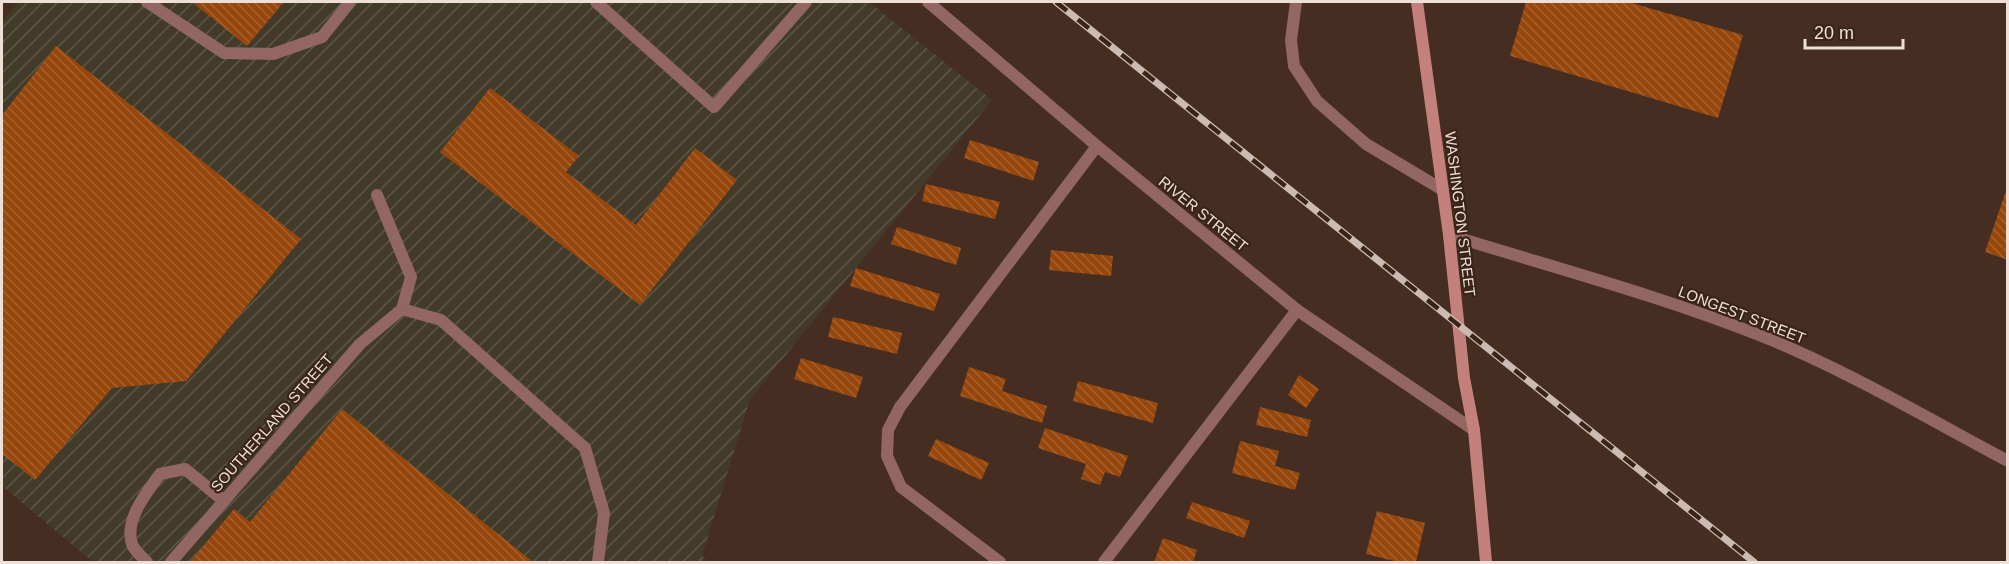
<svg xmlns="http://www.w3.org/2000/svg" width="2009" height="564" font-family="Helvetica,sans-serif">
  <defs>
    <pattern id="industrial-furrows" width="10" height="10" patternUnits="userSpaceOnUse" patternTransform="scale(1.5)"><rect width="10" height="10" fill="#433b29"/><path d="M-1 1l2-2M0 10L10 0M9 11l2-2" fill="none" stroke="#5e5747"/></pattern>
    <pattern id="building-back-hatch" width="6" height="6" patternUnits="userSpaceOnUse" patternTransform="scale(1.5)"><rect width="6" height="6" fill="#97470c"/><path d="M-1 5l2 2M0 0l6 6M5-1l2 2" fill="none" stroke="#a6612f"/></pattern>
  </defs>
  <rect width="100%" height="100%" fill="#452e21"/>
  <polygon fill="url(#industrial-furrows)" points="19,2 869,2 992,100 750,399 702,556 709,562 93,562 2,486 2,21"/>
  <g fill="url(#building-back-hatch)">
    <polygon points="192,2 284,2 247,46"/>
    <polygon points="1526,2 1628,2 1743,35 1718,118 1510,56"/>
    <polygon points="56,46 301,239 186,381 112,388 35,480 2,454 2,115"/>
    <polygon points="490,88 579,156 566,172 636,225 695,148 737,180 640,305 440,152"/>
    <polygon points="970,140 1039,162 1033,181 964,158"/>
    <polygon points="926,184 1000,202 995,219 922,201"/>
    <polygon points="2007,188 2008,189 2008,260 1985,252"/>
    <polygon points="897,227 961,248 956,265 891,244"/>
    <polygon points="1051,250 1113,256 1111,276 1049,270"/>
    <polygon points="856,268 940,294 934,311 850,286"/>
    <polygon points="833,317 902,333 897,354 828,337"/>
    <polygon points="801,358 863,377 856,398 794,379"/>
    <polygon points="969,367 1006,379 1002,391 1047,406 1042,423 960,396"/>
    <polygon points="1299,375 1319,389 1306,408 1288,395"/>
    <polygon points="1078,381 1158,403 1153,423 1073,401"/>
    <polygon points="1260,407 1311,420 1307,437 1256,425"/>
    <polygon points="342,409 533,562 190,562 234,509 250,522"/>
    <polygon points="1045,428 1128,456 1120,477 1105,472 1100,485 1081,479 1086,464 1038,448"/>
    <polygon points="936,439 989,463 981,480 928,456"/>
    <polygon points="1240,441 1279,451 1275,466 1300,473 1295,490 1232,473"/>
    <polygon points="1192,502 1250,521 1244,538 1186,518"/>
    <polygon points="1377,511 1425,523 1416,562 1398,562 1366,554"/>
    <polygon points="1163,538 1197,550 1193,562 1154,562"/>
  </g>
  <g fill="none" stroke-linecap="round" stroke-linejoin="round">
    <g stroke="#916663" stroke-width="12">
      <polyline points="147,2 224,53 273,54 322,37 350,2"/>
      <polyline points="596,2 714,107 806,2"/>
      <polyline points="1296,2 1291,40 1294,66 1317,101 1366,144 1443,190"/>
      <polyline points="377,195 411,277 402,309 441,320 585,448 604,513 598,562"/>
      <path d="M147 562C142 557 134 550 132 544 124 520 147 492 160 474L185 469 224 501"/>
      <polyline points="1000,562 901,487 887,456 888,430 900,407 1097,146"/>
      <polyline points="1104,562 1297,310"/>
    </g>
    <g stroke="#916663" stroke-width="12">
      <polyline points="928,2 1097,146 1297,310 1474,430"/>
      <path d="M1449 235C1556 268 1665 297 1769 339 1851 373 1929 419 2008 461"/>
      <polyline points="171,562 360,344 402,309"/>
    </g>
    <polyline stroke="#c4807d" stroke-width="12" points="1417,2 1449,235 1464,378 1474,430 1486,562"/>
    <g stroke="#cbbbb2" stroke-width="7">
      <polyline id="rail" points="1056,2 1754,562"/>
    </g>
    <use href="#rail" stroke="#3a2417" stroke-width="4.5" stroke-dasharray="14" stroke-linecap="butt"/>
  </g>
  <g text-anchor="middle" stroke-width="4.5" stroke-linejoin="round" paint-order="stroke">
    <g font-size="15" fill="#eedfd7" stroke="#3a2417">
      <text transform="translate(1203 214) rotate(39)" y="5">RIVER STREET</text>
      <text transform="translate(1460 214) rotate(83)" y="5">WASHINGTON STREET</text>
      <text transform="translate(1742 315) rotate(21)" y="5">LONGEST STREET</text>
      <text transform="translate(272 423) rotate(-49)" y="5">SOUTHERLAND STREET</text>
    </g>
  </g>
  <rect width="2009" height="564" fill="none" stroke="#eedfd7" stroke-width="6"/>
  <path d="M1805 39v9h98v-9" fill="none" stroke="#eedfd7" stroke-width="3"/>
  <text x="1814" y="39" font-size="18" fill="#eedfd7" stroke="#3a2417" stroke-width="4.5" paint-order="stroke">20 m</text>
</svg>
